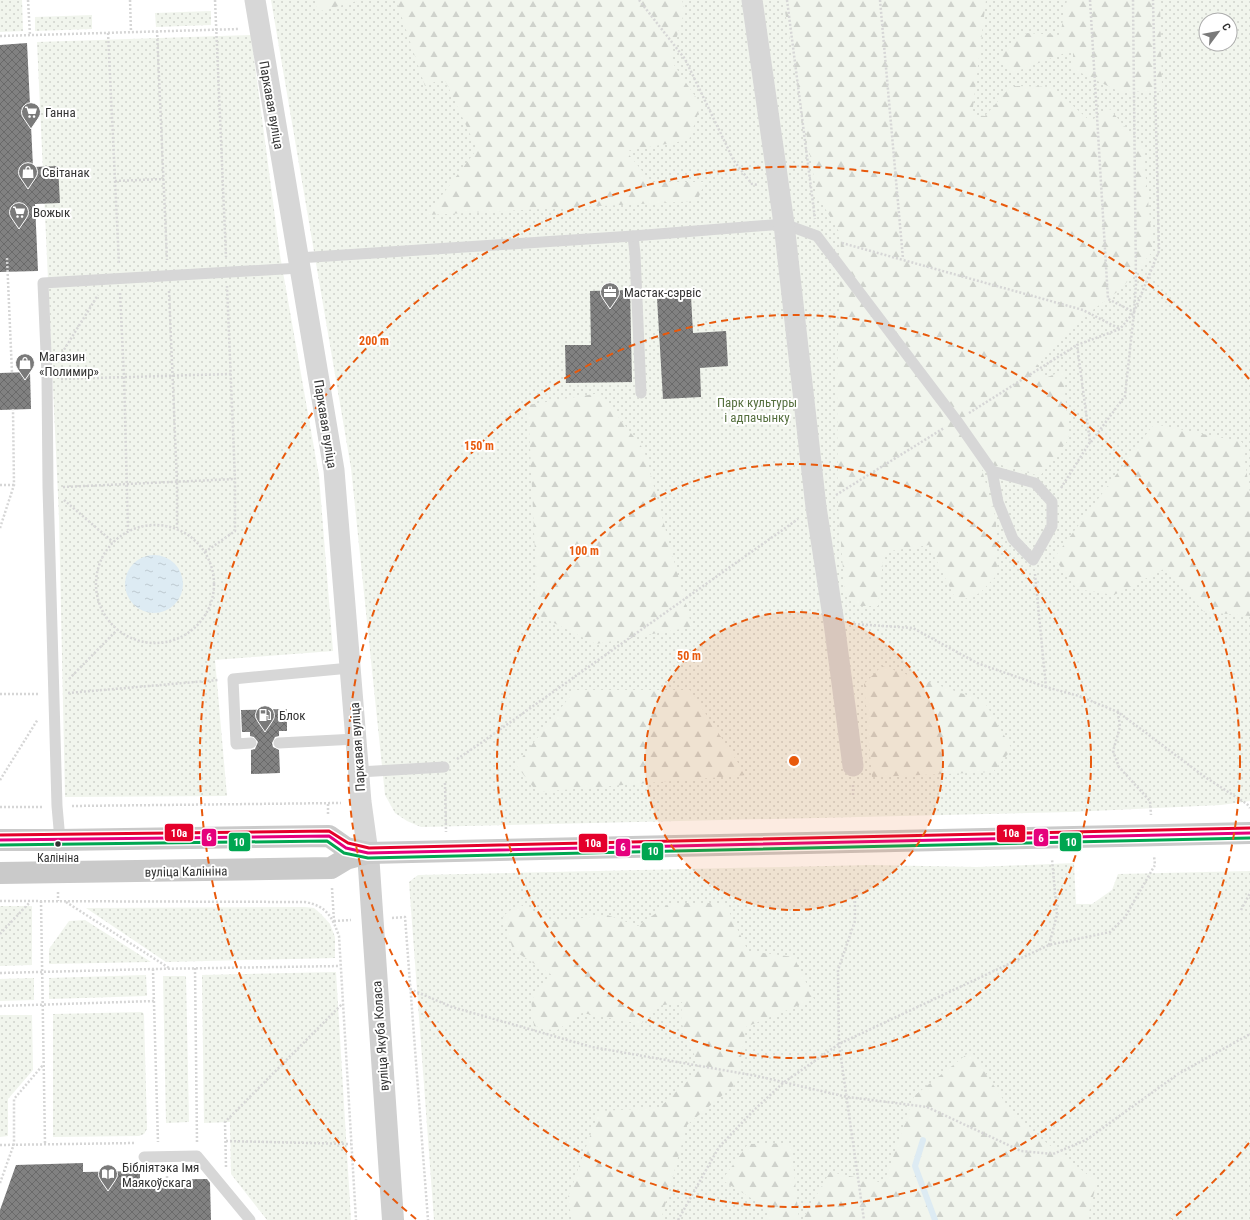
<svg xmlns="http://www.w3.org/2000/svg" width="1250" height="1220" font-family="'Roboto Condensed',sans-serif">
  <defs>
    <pattern id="grass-dots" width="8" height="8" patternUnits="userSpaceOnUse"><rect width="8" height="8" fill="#f1f5ed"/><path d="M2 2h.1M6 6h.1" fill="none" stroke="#cfd2cc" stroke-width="1.8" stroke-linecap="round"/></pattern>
    <pattern id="forest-firs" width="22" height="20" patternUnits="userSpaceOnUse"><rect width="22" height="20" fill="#f1f5ed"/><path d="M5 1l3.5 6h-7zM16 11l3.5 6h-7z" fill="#cfd2cc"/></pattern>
    <pattern id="water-ripples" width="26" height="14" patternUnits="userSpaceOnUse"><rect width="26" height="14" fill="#ddebf3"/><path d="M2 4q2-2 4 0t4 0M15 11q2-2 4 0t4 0" fill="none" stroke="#becad1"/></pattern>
    <pattern id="building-cross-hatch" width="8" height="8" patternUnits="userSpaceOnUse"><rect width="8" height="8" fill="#818181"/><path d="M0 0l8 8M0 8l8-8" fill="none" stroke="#6a6a6a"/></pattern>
  </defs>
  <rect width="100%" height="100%" fill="#fff"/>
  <g fill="url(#grass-dots)" fill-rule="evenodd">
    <polygon points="0,0 22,0 23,31 0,32"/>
    <path d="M271 0H1250V801L1221 805 1071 812 421 827 407 821 395 813 385 795 351 468ZM1206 20H1230V44H1206Z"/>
    <polygon points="211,11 211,25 156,27 155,13"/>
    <polygon points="92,15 92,29 35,31 35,17"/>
    <polygon points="251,35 280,255 319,476 333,651 215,660 227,796 65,797 59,517 37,42"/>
    <polygon points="1074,863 1076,904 1092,904 1112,890 1118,874 1250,871 1250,1220 434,1220 409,882 418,875 871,865 977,867"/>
    <polygon points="0,906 32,906 32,965 0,966"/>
    <polygon points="305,907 314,908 321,914 330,924 335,937 335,958 166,962 86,908"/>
    <polygon points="85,920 151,962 49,964 49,949 69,921"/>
    <polygon points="336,972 351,1220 267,1220 231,1174 230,1122 204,1123 202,975"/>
    <polygon points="146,975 147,996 49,999 49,978"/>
    <polygon points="163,976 186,976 189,1122 166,1123"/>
    <polygon points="34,978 34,1000 0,1001 0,979"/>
    <polygon points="142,1012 144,1014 147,1129 144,1134 139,1136 53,1137 53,1014"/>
    <polygon points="0,1015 32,1015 33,1070 8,1099 8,1136 0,1137"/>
  </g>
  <g fill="url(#forest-firs)">
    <polygon points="316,0 361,0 317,12"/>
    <polygon points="396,0 682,0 685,10 670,59 701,105 689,140 626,151 651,182 705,182 697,201 427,215 477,149 444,78 425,86"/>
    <polygon points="783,0 986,0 972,115 985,116 1011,86 1052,87 1090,121 1110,109 1143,149 1153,251 1121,289 1078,321 1036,362 1045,378 1063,371 1069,439 1040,476 1001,465 982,470 996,519 997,575 980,593 957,602 929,545 884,552 878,606 860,606 845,594 838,505 837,379 841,235 817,195"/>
    <polygon points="1067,0 1160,0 1162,92 1120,92 1073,69 1073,50 1012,73 998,57 1026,33 1060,35"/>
    <polygon points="600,393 644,450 692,627 596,644 538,615 528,405"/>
    <polygon points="1154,424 1242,442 1250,494 1250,616 1204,612 1166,568 1114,595 1077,589 1054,558"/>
    <polygon points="882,666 984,701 1012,749 993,772 872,777 864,684"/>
    <polygon points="575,690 690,690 746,775 537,792 516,765"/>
    <polygon points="670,903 725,903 748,951 794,957 814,999 746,1027 737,1083 687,1125 661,1220 573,1220 567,1200 599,1111 659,1108 700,1069 681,1022 682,1002 658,1006 641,1024 582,1013 556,1031 534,1026 531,1000 552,975 513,950 503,916 519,904 550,922 607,915 638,926"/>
    <polygon points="971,1051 1016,1119 1097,1182 1087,1220 802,1220 830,1172 884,1183 914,1096"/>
    <polygon points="791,1143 799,1220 769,1220 767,1208 722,1180 748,1144"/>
  </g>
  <circle fill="url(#water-ripples)" cx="154" cy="584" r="29"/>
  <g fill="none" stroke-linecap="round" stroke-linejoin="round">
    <polyline stroke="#ddebf3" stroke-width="6" points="923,1140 915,1166 935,1220"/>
  </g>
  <g fill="url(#building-cross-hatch)">
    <polygon points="27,43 33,167 58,166 60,203 35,204 38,271 0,272 0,45"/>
    <polygon points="630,290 632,382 566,383 565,345 591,345 590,291"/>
    <polygon points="691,296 693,333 726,331 728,366 700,368 701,397 663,399 657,298"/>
    <polygon points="30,372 31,409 0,410 0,373"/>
    <polygon points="287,709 287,731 279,731 279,736 275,737 272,743 273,747 279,750 280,773 251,774 251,750 255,749 258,742 254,737 250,736 250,732 242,732 241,710"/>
    <polygon points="83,1163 83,1172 140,1171 140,1180 207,1179 210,1183 211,1220 0,1220 0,1210 16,1165"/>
  </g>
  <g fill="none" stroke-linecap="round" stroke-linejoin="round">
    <g stroke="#d6d6d6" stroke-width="2.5" stroke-dasharray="2 2" stroke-linecap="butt">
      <polyline points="28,0 30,35"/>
      <polyline points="130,0 131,32"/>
      <polyline points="215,0 226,257"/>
      <polyline points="639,0 685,59 734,161 752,184 758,185"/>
      <polyline points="787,0 815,219"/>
      <polyline points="880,0 903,259"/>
      <polyline points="1090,0 1108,299 1134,312"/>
      <polyline points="157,31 167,260"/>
      <polyline points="108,33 119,264"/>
      <polyline points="0,36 239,29"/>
      <polyline points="115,181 164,179"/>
      <polyline points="842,243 1083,310 1120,329"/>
      <polyline points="7,258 12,373"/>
      <polyline points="169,291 177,482 177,528"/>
      <polyline points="120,293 124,377 128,530"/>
      <polyline points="62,353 98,295"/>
      <polyline points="61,379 231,374"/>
      <polyline points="969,413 1077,345"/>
      <polyline points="1091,442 1125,396 1134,312 1136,284 1133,0"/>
      <polyline points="0,485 14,485"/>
      <polyline points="63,487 235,479"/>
      <polyline points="1061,488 1090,442 1077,345 1120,329 1134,312 1159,251 1153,0"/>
      <polyline points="836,495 944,428"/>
      <polyline points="64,500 113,542"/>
      <circle cx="155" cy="584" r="59"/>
      <polyline points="0,528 14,485 13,409"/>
      <polyline points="205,552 235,531 235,479 227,286"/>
      <polyline points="1035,574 1046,687"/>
      <polyline points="854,624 913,628 977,663 1046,687 1079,696 1118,712 1205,777 1247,804 1250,808"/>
      <polyline points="69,679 116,631"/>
      <polyline points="68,693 218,680"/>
      <polyline points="0,694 39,694"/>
      <polyline points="1118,712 1120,727 1113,751 1119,767 1150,801 1151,815"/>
      <polyline points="457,759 478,745 798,519"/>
      <polyline points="0,780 38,719"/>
      <polyline points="445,783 446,832"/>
      <polyline points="853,785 853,797"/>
      <polyline points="328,804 328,815"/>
      <polyline points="72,806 341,803"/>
      <polyline points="0,807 43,807"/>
      <polyline points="332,888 334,921"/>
      <polyline points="855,889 855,921 838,970 839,1044 864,1220"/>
      <polyline points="58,892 58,901"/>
      <path d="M0 901 305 902C327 906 332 917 339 936L356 1220"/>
      <polyline points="41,901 45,1144"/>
      <polyline points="66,902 169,968"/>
      <polyline points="1241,910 1250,893"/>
      <polyline points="392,918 405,917 428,1220"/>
      <polyline points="334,921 351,920"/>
      <polyline points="0,934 30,902"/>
      <polyline points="1049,945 1057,915 1052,859"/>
      <polyline points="195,968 197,1142"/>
      <polyline points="153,969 158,1142"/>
      <polyline points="0,973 153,969 340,966"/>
      <polyline points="410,989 452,1007 592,1047 757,1076 847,1097 927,1107 1021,1151 1053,1154 1086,1140 1178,1074 1250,1034"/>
      <polyline points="0,1006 154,1001"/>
      <polyline points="226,1141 351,1144"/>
      <polyline points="0,1145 136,1143"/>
      <polyline points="226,1167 225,1122 342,1004"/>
      <polyline points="167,1172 167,1180"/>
      <polyline points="0,1183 14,1144 14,1099 43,1065"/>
      <polyline points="678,1220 719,1147 753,1111 783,1083 839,1044 1049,945 1110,932 1125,917 1155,865 1154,856"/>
    </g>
    <g stroke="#d7d7d7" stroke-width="11">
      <polyline points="633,236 635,254 641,393"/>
      <polyline points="298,258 633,236 784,224 817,236 957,421 992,471 998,502 1013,539 1033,560 1052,526 1052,502 1035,483 992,471"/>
      <polyline points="251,743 236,744 233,679 350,668"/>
      <polyline points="279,743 356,739"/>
      <polyline points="359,772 444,767"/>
      <polyline points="60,840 57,806 48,487 47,376 43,283 300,268"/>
      <polyline points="144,1157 197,1156 250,1220"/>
    </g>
    <g stroke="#d7d7d7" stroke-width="21">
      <polyline points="255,0 334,470 361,802 368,853"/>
      <polyline points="752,0 784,224 816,507 834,623 853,766"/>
    </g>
    <polyline stroke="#d0d0d0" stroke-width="22" points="368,853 393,1220"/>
    <g stroke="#cacaca" stroke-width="22">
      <polyline points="0,840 60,840 329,836 346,848 368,853 1120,836"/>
      <polyline points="0,873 331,868 346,859 368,853"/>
    </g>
    <polyline stroke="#cacaca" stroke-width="22" points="1120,836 1250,833"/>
    <g stroke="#fff" stroke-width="6">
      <polyline id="bus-1" points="0,840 329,836 346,848 368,853 1250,833"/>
    </g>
    <g stroke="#fff" stroke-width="6">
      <polyline id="bus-2" points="0,845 327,841 344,853 368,858 1250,838"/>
    </g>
    <g stroke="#fff" stroke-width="6">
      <polyline id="bus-3" points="0,835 329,831 348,843 369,848 1250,828"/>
    </g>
    <use href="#bus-1" stroke="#e5007d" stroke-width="3"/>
    <use href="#bus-2" stroke="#00a651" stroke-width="3"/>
    <use href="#bus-3" stroke="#e4002b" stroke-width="3"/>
  </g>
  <circle cx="794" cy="761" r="149" fill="#e8590c" fill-opacity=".12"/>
  <g fill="none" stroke="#e8590c" stroke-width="2" stroke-dasharray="7 5">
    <circle cx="794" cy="761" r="149"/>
    <circle cx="794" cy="761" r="297"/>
    <circle cx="794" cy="761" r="446"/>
    <path d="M1249 1143A594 594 0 0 1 1172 1219M416 1219A594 594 0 1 1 1249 379"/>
  </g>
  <defs>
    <g id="supermarket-pin" transform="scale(1)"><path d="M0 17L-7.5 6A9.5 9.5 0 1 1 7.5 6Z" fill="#7a7a7a" stroke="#fff"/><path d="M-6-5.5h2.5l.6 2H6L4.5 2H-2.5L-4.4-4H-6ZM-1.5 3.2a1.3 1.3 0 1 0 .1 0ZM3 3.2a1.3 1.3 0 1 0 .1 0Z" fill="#fff"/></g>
    <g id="shop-pin" transform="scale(1)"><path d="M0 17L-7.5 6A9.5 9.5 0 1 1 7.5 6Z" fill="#7a7a7a" stroke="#fff"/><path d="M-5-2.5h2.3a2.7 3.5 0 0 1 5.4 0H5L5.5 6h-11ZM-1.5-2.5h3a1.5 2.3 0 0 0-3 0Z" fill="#fff"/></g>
    <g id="office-pin" transform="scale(1)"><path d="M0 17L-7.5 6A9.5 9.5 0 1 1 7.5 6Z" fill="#7a7a7a" stroke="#fff"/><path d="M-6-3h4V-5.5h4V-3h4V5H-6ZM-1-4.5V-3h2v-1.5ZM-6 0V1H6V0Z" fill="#fff"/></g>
    <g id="fuel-pin" transform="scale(1)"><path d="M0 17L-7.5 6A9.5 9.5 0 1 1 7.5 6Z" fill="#7a7a7a" stroke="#fff"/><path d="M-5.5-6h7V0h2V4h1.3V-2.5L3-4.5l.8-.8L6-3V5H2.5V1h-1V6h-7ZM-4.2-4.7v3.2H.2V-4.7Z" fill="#fff"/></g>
    <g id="library-pin" transform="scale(1)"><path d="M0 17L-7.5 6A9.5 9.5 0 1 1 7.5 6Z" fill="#7a7a7a" stroke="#fff"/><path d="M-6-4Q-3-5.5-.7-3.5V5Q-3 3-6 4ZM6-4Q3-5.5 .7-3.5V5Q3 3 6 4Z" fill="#fff"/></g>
  </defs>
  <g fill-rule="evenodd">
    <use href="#supermarket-pin" x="31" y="112"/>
    <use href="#shop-pin" x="28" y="172"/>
    <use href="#supermarket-pin" x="19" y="212"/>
    <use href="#office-pin" x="610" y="292"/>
    <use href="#shop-pin" x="25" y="363"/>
    <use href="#fuel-pin" x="265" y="715"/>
    <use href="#library-pin" x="108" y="1174"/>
  </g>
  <circle fill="#333" stroke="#fff" stroke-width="1.5" cx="58" cy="844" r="3.5"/>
  <g text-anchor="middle" stroke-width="4" stroke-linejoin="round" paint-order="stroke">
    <g font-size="12" fill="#333" stroke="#fff">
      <text x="58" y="862">Калініна</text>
    </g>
    <g font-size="13" fill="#333" stroke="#fff">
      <text transform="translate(272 105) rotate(80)" y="5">Паркавая вуліца</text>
      <text transform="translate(326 424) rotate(81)" y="5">Паркавая вуліца</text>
      <text transform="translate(357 747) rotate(-94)" y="5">Паркавая вуліца</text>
      <text transform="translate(186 871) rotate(-1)" y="5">вуліца Калініна</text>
      <text transform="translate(380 1036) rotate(-94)" y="5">вуліца Якуба Коласа</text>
    </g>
    <g font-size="13" fill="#333" stroke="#fff" text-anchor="start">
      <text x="45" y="117">Ганна</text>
      <text x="42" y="177">Світанак</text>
      <text x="33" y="217">Вожык</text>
      <text x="624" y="297">Мастак-сэрвіс</text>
      <text x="39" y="361">Магазин<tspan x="39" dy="15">«Полимир»</tspan></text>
      <text x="279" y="720">Блок</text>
      <text x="122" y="1172">Бібліятэка Імя<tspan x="122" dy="15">Маякоўскага</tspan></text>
    </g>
    <g font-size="13" fill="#56703f" stroke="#fff">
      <text x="757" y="407">Парк культуры<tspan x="757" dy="15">і адпачынку</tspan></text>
    </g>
  </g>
  <circle cx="794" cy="761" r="6" fill="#e8590c" stroke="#fff" stroke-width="2"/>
  <g font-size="12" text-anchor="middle" font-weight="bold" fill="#e8590c" stroke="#fff" stroke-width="4" stroke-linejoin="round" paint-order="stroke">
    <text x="374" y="345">200 m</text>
    <text x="479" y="450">150 m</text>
    <text x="584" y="555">100 m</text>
    <text x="689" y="660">50 m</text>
  </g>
  <g stroke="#fff" stroke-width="1.5">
    <rect x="164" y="823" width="30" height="19" rx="4" fill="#e4002b"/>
    <rect x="996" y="824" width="30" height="19" rx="4" fill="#e4002b"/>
    <rect x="201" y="828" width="16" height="19" rx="4" fill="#e5007d"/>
    <rect x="1033" y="828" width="16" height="19" rx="4" fill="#e5007d"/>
    <rect x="1059" y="832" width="23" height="20" rx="4" fill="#00a651"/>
    <rect x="228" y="832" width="23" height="20" rx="4" fill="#00a651"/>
    <rect x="578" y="833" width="30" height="20" rx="4" fill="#e4002b"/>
    <rect x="615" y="838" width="16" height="19" rx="4" fill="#e5007d"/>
    <rect x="641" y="842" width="23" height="19" rx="4" fill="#00a651"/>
  </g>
  <g font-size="11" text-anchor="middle" font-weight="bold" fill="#fff">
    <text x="179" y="837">10а</text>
    <text x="1011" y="837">10а</text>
    <text x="209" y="841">6</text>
    <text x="1041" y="842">6</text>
    <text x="1071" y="846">10</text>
    <text x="239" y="846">10</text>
    <text x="593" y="847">10а</text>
    <text x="623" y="851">6</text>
    <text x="653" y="855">10</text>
  </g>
  <g transform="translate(1218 32) rotate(58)"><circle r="19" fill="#ffffff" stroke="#adadad"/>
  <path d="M0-3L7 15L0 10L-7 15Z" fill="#7a7a7a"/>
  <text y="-6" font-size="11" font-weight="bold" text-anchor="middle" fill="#333333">С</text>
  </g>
</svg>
